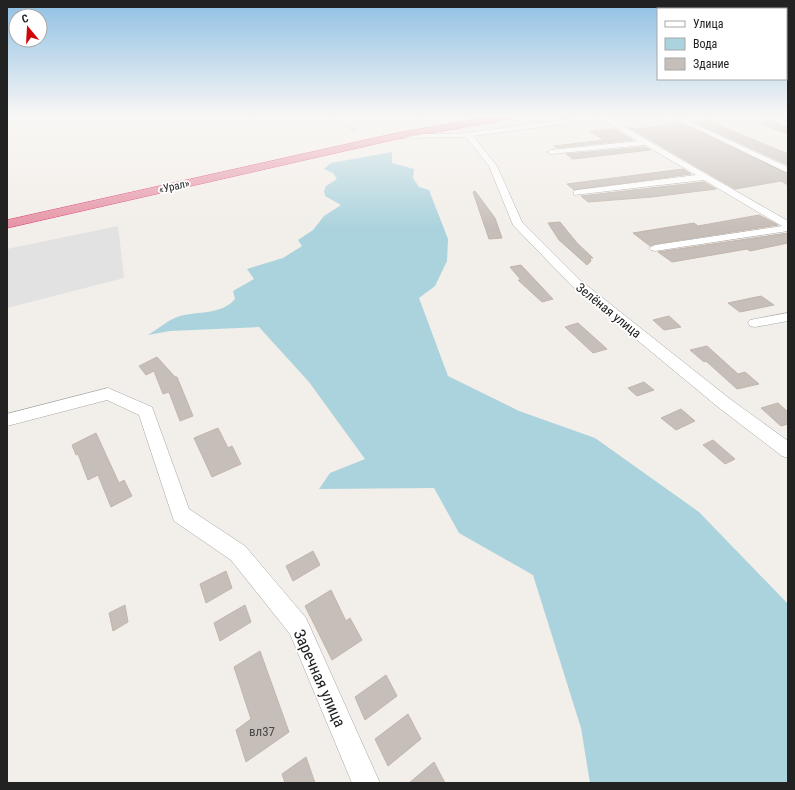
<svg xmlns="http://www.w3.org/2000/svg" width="795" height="790" font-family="'Roboto Condensed',sans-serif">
  <rect width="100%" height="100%" fill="#f2eee9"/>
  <polygon fill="#eeefd5" points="618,117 670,117 617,123 607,118"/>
  <polygon fill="#e2e2e2" points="118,226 124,278 7,308 7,249"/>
  <path fill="#abd3dd" d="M392 152V163L414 169 413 178 419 187 429 190 448 239 447 261 435 286 419 298 448 376 519 411 595 438 699 512 788 604V783H590L581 728 533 575 459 533 434 488 319 489 330 473 365 459 309 382 259 327 170 331 148 335C158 329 169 319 180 316 198 311 222 315 235 299L233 291 254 279 247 269 283 258 302 246 298 240 313 230 324 216 341 205 325 196 324 191 326 186 337 179 333 173 324 169 331 163Z"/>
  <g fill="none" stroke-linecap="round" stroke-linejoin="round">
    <polyline stroke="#abd3dd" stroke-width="2" points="332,117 337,122 355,130"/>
  </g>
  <g fill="#c6beb8" stroke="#c3b5ab">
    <polygon points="706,120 788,154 788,165 694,122"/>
    <polygon points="771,121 788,128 788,134 759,123"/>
    <polygon points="681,123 788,174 788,185 781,181 735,189 628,127 637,129"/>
    <polygon points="614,129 633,140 557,148 554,146 604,140 590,131"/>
    <polygon points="645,147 650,150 573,159 566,154"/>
    <polygon points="683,169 691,174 574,190 567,184"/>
    <polygon points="704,182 716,189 652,197 588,202 581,196"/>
    <polygon points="475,191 495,218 502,238 489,239 473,192"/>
    <polygon points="759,215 778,225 655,244 650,246 633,233 694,223 698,226"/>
    <polygon points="560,222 577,243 593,258 590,258 591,261 587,265 559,240 548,223"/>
    <polygon points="788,233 788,243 750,251 747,249 672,262 658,252"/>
    <polygon points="521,265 553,299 542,302 518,280 521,280 510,267"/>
    <polygon points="761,296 774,305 740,312 728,303"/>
    <polygon points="669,316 681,327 664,330 653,320"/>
    <polygon points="578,323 607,349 593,353 565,327"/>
    <polygon points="707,346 738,374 745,372 759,384 737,389 706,361 704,362 690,350"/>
    <polygon points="157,357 175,377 177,377 193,416 180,421 169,392 163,394 154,371 146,375 139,366"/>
    <polygon points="644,382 654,390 637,396 628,388"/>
    <polygon points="778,403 788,412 788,424 781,426 761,408"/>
    <polygon points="681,409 695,421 676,430 661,418"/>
    <polygon points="218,428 228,448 232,446 241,464 212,477 194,438"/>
    <polygon points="96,433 119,483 124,480 132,496 111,507 98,475 88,480 78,454 76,455 72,445"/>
    <polygon points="713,440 735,459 725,464 703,445"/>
    <polygon points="313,551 320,565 293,581 286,566"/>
    <polygon points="226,571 232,588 206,603 200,584"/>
    <polygon points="331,590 346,621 350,618 362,640 332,660 305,606"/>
    <polygon points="125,605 128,622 113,631 109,613"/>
    <polygon points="245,605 251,622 220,641 214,623"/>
    <polygon points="260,651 289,732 246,762 236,730 251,719 234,667"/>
    <polygon points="386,675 397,696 365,720 355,697"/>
    <polygon points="408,714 421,739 388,766 375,739"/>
    <polygon points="306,757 315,783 285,783 282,774"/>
    <polygon points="434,762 445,783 409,783"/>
  </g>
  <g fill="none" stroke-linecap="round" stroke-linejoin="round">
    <g stroke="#a6a6a6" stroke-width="1">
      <g id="minor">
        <polygon points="588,117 607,117 788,221 788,231 655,251 651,250 649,248 655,245 782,226 704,180 574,195 574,191 577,190 696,175 645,145 551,154 547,152 551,150 638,141 601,119 473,136 497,166 522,222 580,280 730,399 788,441 788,458 782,456 718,407 572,286 513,225 489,166 466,137 397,138 393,136 397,134 456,134"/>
        <polygon points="672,117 680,117 788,167 788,173"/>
        <polygon points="765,117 774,117 788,122 788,127"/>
        <polygon points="788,313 788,321 755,327 750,326 748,323 750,320 755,319"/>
        <polygon points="108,388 152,407 189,509 245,546 306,618 380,783 352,783 290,634 231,560 174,521 139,415 107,400 7,426 7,414"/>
      </g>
    </g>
    <g stroke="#d72e6b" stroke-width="1">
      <polygon id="highway" points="489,117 510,117 505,120 397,139 7,228 7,220 397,133"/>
    </g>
    <polyline stroke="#f68075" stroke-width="1" stroke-dasharray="1 1" stroke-linecap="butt" points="416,117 420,123"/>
    <use href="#minor" fill="#fff" fill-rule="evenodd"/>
    <use href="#highway" fill="#e694a5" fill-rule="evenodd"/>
  </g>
  <linearGradient id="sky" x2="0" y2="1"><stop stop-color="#8fc0e4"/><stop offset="0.51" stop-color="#f9f7f5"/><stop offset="1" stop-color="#f9f7f5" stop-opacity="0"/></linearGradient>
  <rect width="795" height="228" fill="url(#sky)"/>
  <g text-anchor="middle" stroke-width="3.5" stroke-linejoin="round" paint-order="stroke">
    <g font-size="11" fill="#222" stroke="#fff">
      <text transform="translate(174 186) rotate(-13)" y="4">«Урал»</text>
    </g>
    <g font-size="13" fill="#222" stroke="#fff">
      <text transform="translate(609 310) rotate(39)" y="5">Зелёная улица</text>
    </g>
    <g font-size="13" fill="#4b4948">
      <text x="262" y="736">вл37</text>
    </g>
    <g font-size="16" fill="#222" stroke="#fff">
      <text transform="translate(320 678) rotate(66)" y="6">Заречная улица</text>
    </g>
  </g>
  <rect width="795" height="790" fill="none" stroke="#222222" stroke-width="16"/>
  <rect x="657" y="8" width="130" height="72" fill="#ffffff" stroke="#a7a7a7"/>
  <rect x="665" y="21" width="20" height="6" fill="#ffffff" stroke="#a7a7a7"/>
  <text x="693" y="28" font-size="12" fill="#222222">Улица</text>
  <rect x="665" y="38" width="20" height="12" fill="#abd3dd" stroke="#a7a7a7"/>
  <text x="693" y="48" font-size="12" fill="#222222">Вода</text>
  <rect x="665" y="58" width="20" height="12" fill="#c6beb8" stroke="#a7a7a7"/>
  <text x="693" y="68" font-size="12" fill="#222222">Здание</text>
  <g transform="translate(28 28) rotate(342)"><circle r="19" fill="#ffffff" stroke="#a7a7a7"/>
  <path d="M0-3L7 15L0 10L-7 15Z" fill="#ce0609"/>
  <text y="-6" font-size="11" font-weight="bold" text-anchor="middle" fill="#222222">С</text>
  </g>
</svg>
